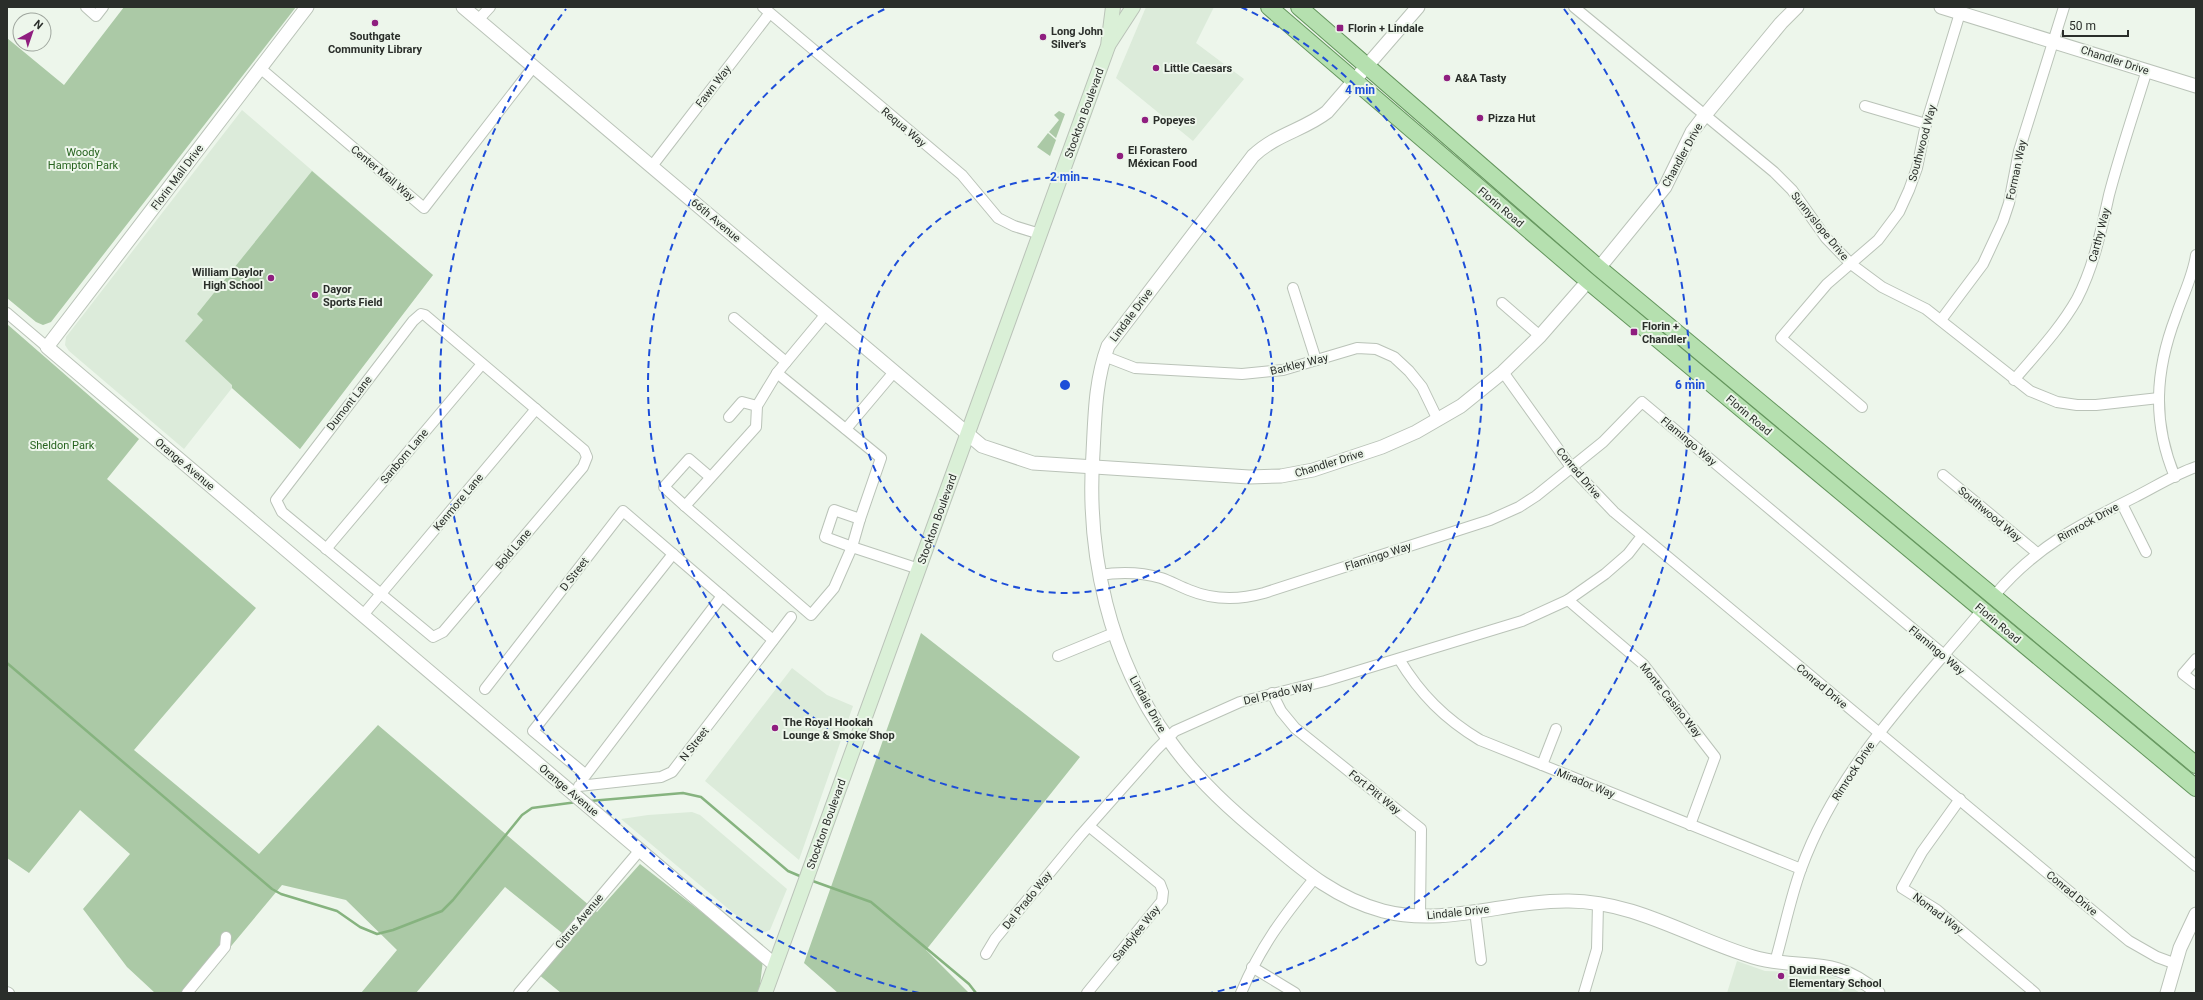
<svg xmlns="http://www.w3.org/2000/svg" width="2203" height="1000" font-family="Roboto,sans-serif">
  <rect width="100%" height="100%" fill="#edf6eb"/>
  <g fill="#dcebda">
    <polygon points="1146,7 1214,7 1196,43 1244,79 1193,141 1116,78"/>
    <polygon points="242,110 433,275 300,449 232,388 184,449 69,351 65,345 66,337"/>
    <polygon points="792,668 827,695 853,706 799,860 705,781"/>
    <polygon points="692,812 700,815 787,889 770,930 762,933 756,932 621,819 648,815"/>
    <polygon points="1737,961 1765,971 1820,973 1839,979 1860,993 1727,993"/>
  </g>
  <g fill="#abc9a6">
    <polygon points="124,7 296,7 51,322 43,325 36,322 7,298 7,38 64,85"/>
    <polygon points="1059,111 1065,114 1056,138 1049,132 1059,120 1054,115"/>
    <polygon points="1048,133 1056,140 1050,156 1037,147"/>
    <polygon points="312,171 433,275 300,449 232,388 232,385 185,341 203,320 197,314"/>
    <polygon points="7,324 139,439 107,479 256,608 134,750 259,854 378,725 597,912 640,864 763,960 759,993 561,993 538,974 567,937 505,887 416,993 361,993 397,950 346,900 282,885 192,993 155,993 127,967 83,909 130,854 80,810 29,873 7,858"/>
    <polygon points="921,633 1080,757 926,950 969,993 838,993 804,963"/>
  </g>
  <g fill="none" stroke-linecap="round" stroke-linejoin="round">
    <g stroke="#86b37f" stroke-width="2.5">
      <polyline points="7,663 272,889 281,894 337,911 360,927 377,934 393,930 442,911 453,900 522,815 532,808 577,802"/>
      <polyline points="590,801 683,793 701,797 788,871 802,877"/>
      <polyline points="810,880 871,902 969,984 976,993"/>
    </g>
    <g stroke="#bac3b8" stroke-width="12">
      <g id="minor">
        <polyline points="86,7 96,16 103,7"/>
        <polyline points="763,7 962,175 998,218 1014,226 1040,234"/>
        <polyline points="1574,7 1774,172 1792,190 1826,238 1851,264 1882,287 1926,309 2030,391 2057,402 2077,405 2096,405 2159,398"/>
        <polyline points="478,20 490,7"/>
        <polyline points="260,68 424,208 534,66"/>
        <polyline points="1865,106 1926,124"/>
        <polyline points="652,166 769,14"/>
        <polyline points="1293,288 1316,360"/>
        <polyline points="1502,303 1540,336"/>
        <polyline points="7,313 47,347"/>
        <polygon points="421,314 425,315 584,450 587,457 583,467 443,632 433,637 282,512 276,500 413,321"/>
        <polyline points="826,314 777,373 881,458 860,519"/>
        <polyline points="734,318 786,362"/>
        <polyline points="1941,320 1983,264 2003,221 2009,203 2019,151 2064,7"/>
        <polyline points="1104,356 1135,368 1242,374 1283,370 1357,348 1376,349 1394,357 1409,371 1422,387 1437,418"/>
        <polyline points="1503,372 1571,467 1614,512 2129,941 2157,957 2176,964"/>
        <path d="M2014 380C2036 354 2060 329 2077 299 2094 266 2101 231 2109 195 2120 153 2134 112 2147 70"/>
        <polyline points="757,406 777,373"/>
        <polyline points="1862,407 1781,338 1827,284 1878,240 1899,212 1909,190 1917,168 1926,124 1960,13"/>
        <polyline points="729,417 742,402 757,406 756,427 685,506 811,615 834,588 852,547 919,569"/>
        <polyline points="846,429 894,372"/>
        <polyline points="1943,475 2037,553"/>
        <path d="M2175 477C2152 422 2155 371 2176 316 2183 295 2193 276 2196 255"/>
        <polyline points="2122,504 2146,552"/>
        <polyline points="685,506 664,487 689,459 710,477"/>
        <polygon points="834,510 860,519 852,547 825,537"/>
        <polyline points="326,549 482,364"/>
        <path d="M1099 575C1119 572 1141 572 1161 578 1170 581 1179 586 1189 590 1213 600 1239 600 1264 593L1490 520 1519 507 1536 496 1603 442 1642 402 2196 866"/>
        <path d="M1994 596C2035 547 2079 525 2135 497 2155 487 2175 474 2196 467"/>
        <polyline points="1568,600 1643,664 1715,757 1690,825"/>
        <polyline points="363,615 536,409"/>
        <polyline points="1058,656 1114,633"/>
        <path d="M1399 659C1420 694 1445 719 1480 740L1801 869"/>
        <polyline points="2196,659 2183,674 2196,684"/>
        <polyline points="485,689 623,511 773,640"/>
        <polyline points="1272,693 1281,711 1295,728 1421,829 1420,916"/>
        <polyline points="1542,765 1556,729"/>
        <polyline points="585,774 533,731 673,554"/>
        <polyline points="582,780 722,596"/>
        <polyline points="579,786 661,777 672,772 791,617"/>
        <polyline points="1960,799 1922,852 1902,888 1937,910 2035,993"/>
        <polyline points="1475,911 1481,960"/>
        <polyline points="986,954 995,939 1080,836 1156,750 1175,731 1240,702 1325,681 1522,621 1568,600 1605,574 1628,554 1642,536"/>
        <path d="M1775 962C1784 931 1790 899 1801 869 1838 767 1915 691 1982 610"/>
        <polyline points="1252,967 1295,993"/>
        <polyline points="7,992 9,993"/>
        <polyline points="187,993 225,947 226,937"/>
        <polyline points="519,993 640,850"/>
        <polyline points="1087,993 1162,901 1163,892 1160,884 1090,827"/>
        <path d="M1241 993C1260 947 1283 917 1314 879"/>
        <polyline points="1584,993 1597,949 1598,903"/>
      </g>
    </g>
    <g stroke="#bac3b8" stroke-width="15">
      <g id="tertiary">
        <polyline points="307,7 47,347 775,965"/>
        <polyline points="463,7 982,446 1033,463 1249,477 1281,476 1313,470 1382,447 1416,432 1461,406 1503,372 1540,336 1588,281"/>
        <path d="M1418 7 1327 112C1304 130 1276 134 1253 156L1108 346C1095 381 1095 416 1093 453 1086 553 1109 658 1169 740 1197 780 1233 812 1271 843 1305 872 1338 899 1383 911 1445 927 1508 900 1569 901 1635 901 1692 939 1753 957 1805 972 1831 953 1878 993"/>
        <polyline points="1941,7 2196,86"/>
        <polyline points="1599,268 1665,187 1692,132 1705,115 1781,23 1797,7"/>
        <polyline points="2167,993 2180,948 2196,914"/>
      </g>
    </g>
    <g stroke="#bac3b8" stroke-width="16">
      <g id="secondary">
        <polyline points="1109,44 1133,7"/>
        <polyline points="765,993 1108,46 1113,7"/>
      </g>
    </g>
    <g stroke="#64955d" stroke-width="18">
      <g id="primary">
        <polyline points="1269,7 1588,281 2196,788"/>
        <polyline points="1299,7 1599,268 2196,765"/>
      </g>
    </g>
    <use href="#minor" stroke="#fff" stroke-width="10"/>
    <use href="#tertiary" stroke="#fff" stroke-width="13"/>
    <use href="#secondary" stroke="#daf0d7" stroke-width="14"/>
    <use href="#primary" stroke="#b5e0af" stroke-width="16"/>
  </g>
  <g fill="none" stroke="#1d4ed8" stroke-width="2" stroke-dasharray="7 5">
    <circle cx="1065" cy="385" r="208"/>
    <path d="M1241 7A417 417 0 1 1 889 7"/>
    <path d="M919 993A625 625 0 0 1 566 9M1564 9A625 625 0 0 1 1211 993"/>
  </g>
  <g fill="#8f1e7f" stroke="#edf6eb" stroke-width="1.5">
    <circle cx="375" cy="23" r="4"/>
    <rect x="1336" y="24" width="8" height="8" rx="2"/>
    <circle cx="1043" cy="37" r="4"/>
    <circle cx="1156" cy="68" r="4"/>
    <circle cx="1447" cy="78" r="4"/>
    <circle cx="1480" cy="118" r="4"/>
    <circle cx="1145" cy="120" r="4"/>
    <circle cx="1120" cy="156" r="4"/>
    <circle cx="271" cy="278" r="4"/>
    <circle cx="315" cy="295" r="4"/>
    <rect x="1630" y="328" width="8" height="8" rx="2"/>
    <circle cx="775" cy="728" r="4"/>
    <circle cx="1781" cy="976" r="4"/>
  </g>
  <g text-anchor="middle" stroke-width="4" stroke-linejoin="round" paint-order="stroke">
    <g font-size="11" font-weight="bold" fill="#2a2e2a" stroke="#edf6eb" text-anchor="start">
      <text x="1348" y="32">Florin + Lindale</text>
      <text x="1051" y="35">Long John<tspan x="1051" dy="13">Silver's</tspan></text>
      <text x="375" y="40" text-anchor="middle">Southgate<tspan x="375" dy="13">Community Library</tspan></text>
      <text x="1164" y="72">Little Caesars</text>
      <text x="1455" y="82">A&amp;A Tasty</text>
      <text x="1488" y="122">Pizza Hut</text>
      <text x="1153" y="124">Popeyes</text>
      <text x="1128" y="154">El Forastero<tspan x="1128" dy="13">Méxican Food</tspan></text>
      <text x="263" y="276" text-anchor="end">William Daylor<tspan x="263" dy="13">High School</tspan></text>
      <text x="323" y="293">Dayor<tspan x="323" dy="13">Sports Field</tspan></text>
      <text x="1642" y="330">Florin +<tspan x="1642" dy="13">Chandler</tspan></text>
      <text x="783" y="726">The Royal Hookah<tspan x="783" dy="13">Lounge &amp; Smoke Shop</tspan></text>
      <text x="1789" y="974">David Reese<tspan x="1789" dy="13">Elementary School</tspan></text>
    </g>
    <g font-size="11" fill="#2a2e2a" stroke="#edf6eb">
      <text transform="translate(2115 60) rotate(18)" y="4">Chandler Drive</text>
      <text transform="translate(713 86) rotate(-52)" y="4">Fawn Way</text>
      <text transform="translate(1084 113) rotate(-70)" y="4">Stockton Boulevard</text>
      <text transform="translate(904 127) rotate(40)" y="4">Requa Way</text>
      <text transform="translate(1922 143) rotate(-75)" y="4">Southwood Way</text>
      <text transform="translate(1682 155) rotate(-61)" y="4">Chandler Drive</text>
      <text transform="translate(2016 170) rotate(-78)" y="4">Forman Way</text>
      <text transform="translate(383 173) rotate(40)" y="4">Center Mall Way</text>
      <text transform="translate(177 177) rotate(-53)" y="4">Florin Mall Drive</text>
      <text transform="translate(1501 207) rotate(40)" y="4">Florin Road</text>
      <text transform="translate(716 220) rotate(40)" y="4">66th Avenue</text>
      <text transform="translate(1820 226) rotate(51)" y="4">Sunnyslope Drive</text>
      <text transform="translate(2099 235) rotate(-75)" y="4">Carthy Way</text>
      <text transform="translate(1131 315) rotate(-53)" y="4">Lindale Drive</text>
      <text transform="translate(1299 364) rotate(-14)" y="4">Barkley Way</text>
      <text transform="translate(349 403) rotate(-52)" y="4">Dumont Lane</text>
      <text transform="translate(1749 415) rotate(40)" y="4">Florin Road</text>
      <text transform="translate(1689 441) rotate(40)" y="4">Flamingo Way</text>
      <text transform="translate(404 456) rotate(-50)" y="4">Sanborn Lane</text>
      <text transform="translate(1329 463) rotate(-17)" y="4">Chandler Drive</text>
      <text transform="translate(185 464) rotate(40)" y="4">Orange Avenue</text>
      <text transform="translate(1579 473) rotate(50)" y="4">Conrad Drive</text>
      <text transform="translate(458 502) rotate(-50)" y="4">Kenmore Lane</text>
      <text transform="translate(1990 514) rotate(40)" y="4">Southwood Way</text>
      <text transform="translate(937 519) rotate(-70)" y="4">Stockton Boulevard</text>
      <text transform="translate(2088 522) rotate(-29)" y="4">Rimrock Drive</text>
      <text transform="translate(513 549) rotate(-50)" y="4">Bold Lane</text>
      <text transform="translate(1378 556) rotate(-18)" y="4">Flamingo Way</text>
      <text transform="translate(574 574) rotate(-52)" y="4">D Street</text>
      <text transform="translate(1998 623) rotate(40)" y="4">Florin Road</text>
      <text transform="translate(1937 650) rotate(40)" y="4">Flamingo Way</text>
      <text transform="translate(1822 686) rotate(40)" y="4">Conrad Drive</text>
      <text transform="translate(1278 693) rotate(-13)" y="4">Del Prado Way</text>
      <text transform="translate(1671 700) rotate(51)" y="4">Monte Casino Way</text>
      <text transform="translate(1148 704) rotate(61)" y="4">Lindale Drive</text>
      <text transform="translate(694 744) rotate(-52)" y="4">N Street</text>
      <text transform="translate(1853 771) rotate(-57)" y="4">Rimrock Drive</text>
      <text transform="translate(1586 783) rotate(22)" y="4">Mirador Way</text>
      <text transform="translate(569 790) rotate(40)" y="4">Orange Avenue</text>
      <text transform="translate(1375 792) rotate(39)" y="4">Fort Pitt Way</text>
      <text transform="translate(826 824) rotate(-70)" y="4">Stockton Boulevard</text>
      <text transform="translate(2072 893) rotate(40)" y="4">Conrad Drive</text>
      <text transform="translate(1027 900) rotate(-51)" y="4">Del Prado Way</text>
      <text transform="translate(1458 912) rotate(-6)" y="4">Lindale Drive</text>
      <text transform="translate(1938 913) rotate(37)" y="4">Nomad Way</text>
      <text transform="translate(579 921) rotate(-50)" y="4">Citrus Avenue</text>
      <text transform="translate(1136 933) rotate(-51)" y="4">Sandylee Way</text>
    </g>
    <g font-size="11" fill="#27631f" stroke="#edf6eb">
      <text x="83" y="156">Woody<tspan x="83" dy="13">Hampton Park</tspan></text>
      <text x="62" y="449">Sheldon Park</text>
    </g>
  </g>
  <circle cx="1065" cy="385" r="6" fill="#1d4ed8" stroke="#edf6eb" stroke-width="2"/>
  <g font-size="12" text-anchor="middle" font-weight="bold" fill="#1d4ed8" stroke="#edf6eb" stroke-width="4" stroke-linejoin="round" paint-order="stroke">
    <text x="1360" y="94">4 min</text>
    <text x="1065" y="181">2 min</text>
    <text x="1690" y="389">6 min</text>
  </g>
  <rect width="2203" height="1000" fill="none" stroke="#2a2e2a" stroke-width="16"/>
  <g transform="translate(32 32) rotate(40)"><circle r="19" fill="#edf6eb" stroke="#9fa69e"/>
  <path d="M0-3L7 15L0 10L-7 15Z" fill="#8f1e7f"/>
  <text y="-6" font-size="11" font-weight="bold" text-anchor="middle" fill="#2a2e2a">N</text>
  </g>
  <path d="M2063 30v6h65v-6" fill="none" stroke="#2a2e2a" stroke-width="2"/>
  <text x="2069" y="30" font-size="12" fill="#2a2e2a" stroke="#edf6eb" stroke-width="3" paint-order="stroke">50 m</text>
</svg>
